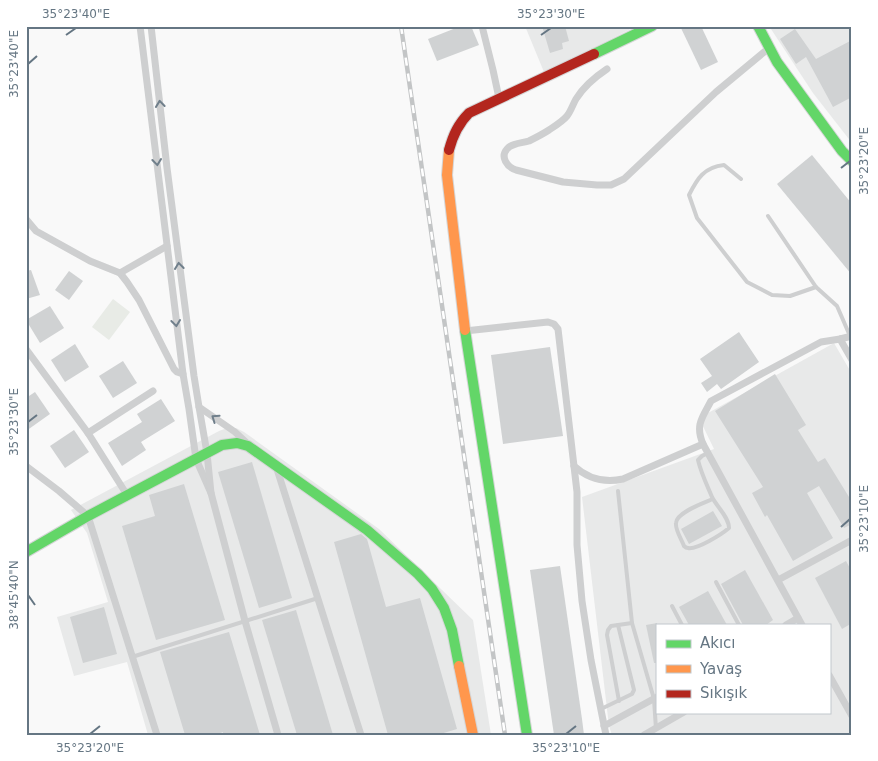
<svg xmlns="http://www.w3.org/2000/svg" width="878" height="761" font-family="'DejaVu Sans',sans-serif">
  <rect width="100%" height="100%" fill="#f9f9f9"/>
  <g fill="#e8e9e9" fill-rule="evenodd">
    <polygon points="525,26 637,26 544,72"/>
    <polygon points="769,26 852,26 852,143 813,93"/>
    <path d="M834 343 852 374V735H612L609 726 582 497 714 449 699 418ZM657 625H829V712H657Z"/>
    <polygon points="227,428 236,428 244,432 379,529 473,620 491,735 148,735 127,662 74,676 57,617 108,602 87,533 71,510 219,431"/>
  </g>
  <polygon fill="#e8ebe6" points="113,299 130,312 109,340 92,327"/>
  <g fill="#d0d2d3">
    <polygon points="461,26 471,26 479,45 437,61 428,39"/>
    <polygon points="542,26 565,26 569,41 562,43 563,49 550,53"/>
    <polygon points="680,26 701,26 718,62 701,70"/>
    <polygon points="795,29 816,59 852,40 852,97 833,107 806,57 796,64 780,39"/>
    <polygon points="812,155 852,204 852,275 777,184"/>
    <polygon points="31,270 40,295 26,299 26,271"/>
    <polygon points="69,271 83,281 69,300 55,290"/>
    <polygon points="50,306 64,328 40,343 26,320"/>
    <polygon points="739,332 759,362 721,389 717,384 707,392 701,383 712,376 700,359"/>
    <polygon points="75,344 89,367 65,382 51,360"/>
    <polygon points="550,347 563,436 503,444 491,355"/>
    <polygon points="123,361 137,383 113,398 99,376"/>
    <polygon points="775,374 806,425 798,430 818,462 825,458 849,497 852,495 852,524 844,528 819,486 807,493 833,538 793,561 767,515 765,517 752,493 763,487 715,411"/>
    <polygon points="35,392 50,414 26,431 26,398"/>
    <polygon points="161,399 175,421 141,442 146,450 122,466 108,443 142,422 137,414"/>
    <polygon points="74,430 89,452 65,468 50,446"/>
    <polygon points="252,462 292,598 259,608 218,472"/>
    <polygon points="184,484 225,620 156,640 122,526 155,516 149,495"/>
    <polygon points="713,511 722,526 689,544 681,529"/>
    <polygon points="361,534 367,539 386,607 420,598 457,729 437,735 388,735 334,542"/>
    <polygon points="846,561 852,572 852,623 842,629 815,578"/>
    <polygon points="560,566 582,719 584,735 554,735 544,667 530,570"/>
    <polygon points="745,570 773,620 766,625 743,625 721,584"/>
    <polygon points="708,591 727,625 689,625 679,607"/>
    <polygon points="104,607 117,654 83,663 70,617"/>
    <polygon points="296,610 333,735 297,735 262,620"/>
    <polygon points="657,623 657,663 654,663 646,625"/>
    <polygon points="229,632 260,735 223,735 223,732 215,735 185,735 160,652"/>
  </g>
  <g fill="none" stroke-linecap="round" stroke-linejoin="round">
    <g stroke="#d5d6d7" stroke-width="12">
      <g id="fast">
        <polyline points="758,26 777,62 842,151 852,161"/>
        <polyline points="594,54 652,26"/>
        <polyline points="465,330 527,735"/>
        <polyline points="26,552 88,516 222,445 237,443 248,446 367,530 418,574 432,589 444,608 452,630 459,666"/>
      </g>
    </g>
    <g stroke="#d5d6d7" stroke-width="12">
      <g id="slow">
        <polyline points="449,150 447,175 465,330"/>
        <polyline points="459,666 473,735"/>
      </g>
    </g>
    <g stroke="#d5d6d7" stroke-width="12">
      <path id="jam" d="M449 150C453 135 458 124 469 113L594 54"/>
    </g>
    <g stroke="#cecfd0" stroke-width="4">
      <path d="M741 179 724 165C704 167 697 179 689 195L697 218 747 282 772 295 790 296 816 287 837 306 850 336"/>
      <polyline points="768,216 816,287"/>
      <path d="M708 453 702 456 698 460C701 473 707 485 712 497 717 507 729 517 729 528 722 534 697 550 688 548 687 548 685 547 684 546 682 540 675 530 676 523 677 512 704 503 713 499"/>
      <polyline points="618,491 632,623 654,699 656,729"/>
      <polyline points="716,582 739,625"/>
      <polyline points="672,606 682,625"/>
      <polyline points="132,657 318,598"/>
      <polyline points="619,701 607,635 608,630 611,626 632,623"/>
      <polyline points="601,709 632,694 634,690 618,625"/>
    </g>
    <g stroke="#cecfd0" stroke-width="7">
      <polyline points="140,26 183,374 189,409 196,459 211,493"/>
      <polyline points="151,26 167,168 194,376 199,407 235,432 249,445"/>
      <polyline points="482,26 493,70 499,98"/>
      <path d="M607 69C595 77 584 86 576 99 573 104 571 111 567 116 563 121 555 126 549 130 543 134 535 138 529 141 522 143 512 143 507 149 500 157 507 167 516 170L563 182 597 185H611L624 179 716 92 769 48"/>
      <polyline points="26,219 36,231 90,261 120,273 127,282 139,300 174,369 177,372 183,374"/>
      <polyline points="120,273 167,246"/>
      <polyline points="465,331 548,322 554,324 558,329 577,492 577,545 582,601 591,660 606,735"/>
      <polyline points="840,339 852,360"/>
      <polyline points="26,349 88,433 127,495"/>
      <polyline points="199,407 207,453 211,493 245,621 278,735"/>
      <polyline points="88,433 153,391"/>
      <polyline points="26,466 59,491 88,516 157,735"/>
      <polyline points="276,466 361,735"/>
      <path d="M574 466C588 479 604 483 623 479L703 444"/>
      <polyline points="778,580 852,540"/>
      <polyline points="786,625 798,618"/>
      <path d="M802 625 703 444C695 425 702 418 711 401L821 342 840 339 852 336"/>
      <polyline points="829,675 852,716"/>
      <polyline points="604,726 657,697"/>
      <polyline points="644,735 684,712"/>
    </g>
    <use href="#fast" stroke="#63d668" stroke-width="10"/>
    <use href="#slow" stroke="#ff974d" stroke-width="10"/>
    <use href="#jam" stroke="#b3261e" stroke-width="10"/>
    <g stroke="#c3c5c6" stroke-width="4.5">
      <polyline id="rail" points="401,26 505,735"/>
    </g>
    <use href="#rail" stroke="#fff" stroke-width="2.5" stroke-dasharray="8" stroke-linecap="butt"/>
  </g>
  <defs><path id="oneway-chevron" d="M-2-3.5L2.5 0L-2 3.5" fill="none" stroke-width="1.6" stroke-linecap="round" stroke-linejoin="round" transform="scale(1.25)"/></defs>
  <g stroke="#707f8b">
    <use href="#oneway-chevron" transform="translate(160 104) rotate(-96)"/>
    <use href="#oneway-chevron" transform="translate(157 162) rotate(83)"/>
    <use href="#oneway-chevron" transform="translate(179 266) rotate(-97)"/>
    <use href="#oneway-chevron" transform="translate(176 323) rotate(83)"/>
    <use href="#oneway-chevron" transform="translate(215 418) rotate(-145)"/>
  </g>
  <path fill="none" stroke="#657683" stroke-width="2" d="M66 35 76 28M541 35 551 28M28 64 37 56M841 168 850 161M28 422 37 415M841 527 850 519M28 595 35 605M90 734 100 726M566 734 576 726"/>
  <rect width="878" height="761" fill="none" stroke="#ffffff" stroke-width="55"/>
  <rect x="656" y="624" width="175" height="90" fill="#ffffff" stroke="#c1c8cd"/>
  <rect x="666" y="640" width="25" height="8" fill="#63d668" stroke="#c1c8cd"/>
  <text x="700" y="648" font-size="15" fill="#657683">Akıcı</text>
  <rect x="666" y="665" width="25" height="8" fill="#ff974d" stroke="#c1c8cd"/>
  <text x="700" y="674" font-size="15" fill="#657683">Yavaş</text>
  <rect x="666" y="690" width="25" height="8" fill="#b3261e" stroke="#c1c8cd"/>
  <text x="700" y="698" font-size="15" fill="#657683">Sıkışık</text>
  <rect x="28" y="28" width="822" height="706" fill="none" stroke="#657683" stroke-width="2"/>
  <g font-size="12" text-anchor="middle" fill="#657683">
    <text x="76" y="18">35°23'40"E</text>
    <text x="551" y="18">35°23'30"E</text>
    <text transform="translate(14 64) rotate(-90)" y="4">35°23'40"E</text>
    <text transform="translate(864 161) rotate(-90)" y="4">35°23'20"E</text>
    <text transform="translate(14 422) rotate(-90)" y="4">35°23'30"E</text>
    <text transform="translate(864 519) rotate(-90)" y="4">35°23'10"E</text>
    <text transform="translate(14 595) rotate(-90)" y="4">38°45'40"N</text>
    <text x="90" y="752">35°23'20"E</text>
    <text x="566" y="752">35°23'10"E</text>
  </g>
</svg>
